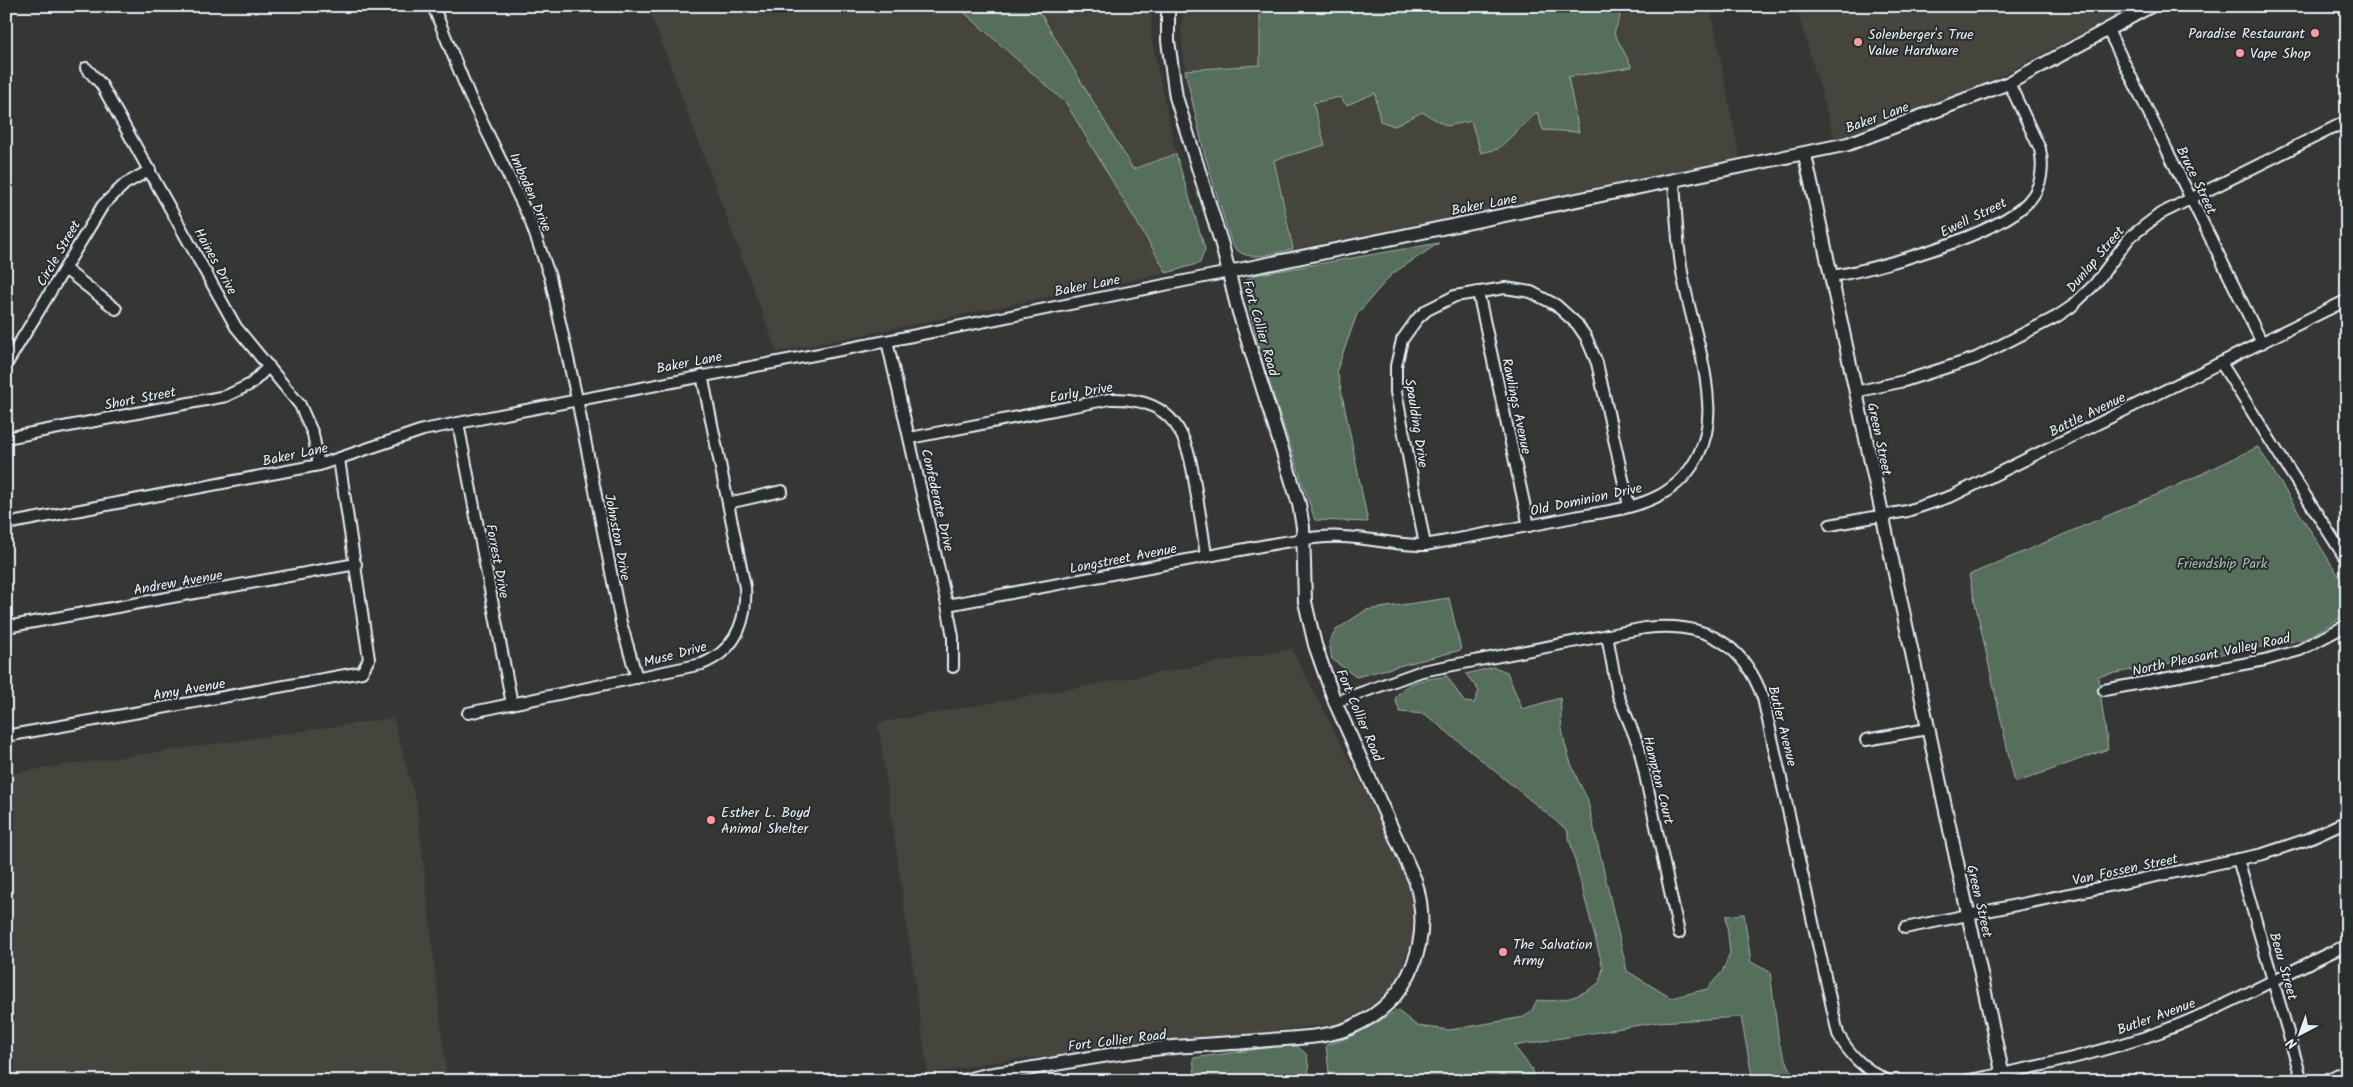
<svg xmlns="http://www.w3.org/2000/svg" width="2353" height="1087" font-family="Kalam,sans-serif">
  <rect width="100%" height="100%" fill="#363735"/>
  <filter id="ink" filterUnits="userSpaceOnUse"><feTurbulence type="fractalNoise" baseFrequency=".02" numOctaves="2"/><feDisplacementMap in="SourceGraphic" scale="10" xChannelSelector="R" yChannelSelector="G"/><feConvolveMatrix kernelMatrix="1 2 1 2 8 2 1 2 1" color-interpolation-filters="sRGB"/></filter>
  <g filter="url(#ink)">
    <g fill="#45443d">
      <polygon points="648,6 957,6 1066,103 1167,273 777,352"/>
      <polygon points="1030,6 1152,6 1151,36 1176,154 1133,169 1042,16"/>
      <polygon points="1184,6 1260,6 1260,65 1185,70 1181,30"/>
      <polygon points="1618,6 1710,6 1740,160 1293,249 1274,160 1325,145 1312,103 1339,97 1347,105 1375,93 1422,112 1447,126 1471,121 1498,149 1537,112 1578,132 1567,77 1632,66 1614,33 1620,17"/>
      <polygon points="1796,6 2134,6 2005,74 1866,132 1835,140"/>
      <polygon points="1292,649 1389,837 1413,901 1412,940 1399,976 1381,1000 1342,1023 987,1063 928,1074 878,723"/>
      <polygon points="393,718 417,805 447,1081 6,1081 6,774"/>
    </g>
    <g fill="#566e5c" stroke="#9fb0aa">
      <polygon points="957,6 1030,6 1042,16 1133,169 1176,154 1205,249 1200,263 1167,273 1066,103"/>
      <path d="M1260 6H1618L1620 17 1614 33 1632 67 1568 77 1579 132 1543 130 1537 112 1498 149 1481 153 1471 121 1447 126 1422 112 1395 126 1380 121 1375 93 1347 105 1339 97 1313 103 1325 145 1274 160 1293 249C1272 253 1243 266 1231 242L1204 152 1185 70 1260 65Z"/>
      <polygon points="1439,243 1392,274 1357,314 1337,370 1368,522 1315,520 1259,352 1244,282 1254,275"/>
      <polygon points="2258,447 2347,589 2347,614 2305,639 2098,676 2108,749 2015,783 1969,575 2163,492"/>
      <polygon points="1449,598 1461,650 1356,677 1332,659 1329,642 1336,630 1366,610"/>
      <path d="M1494 667 1507 672 1522 709 1560 698C1562 709 1560 719 1562 729 1566 754 1575 776 1587 798L1627 971 1671 998 1707 989 1722 972 1730 953 1726 916 1744 914 1751 962 1770 972 1779 1043 1792 1073 1785 1081H1753L1741 1017 1658 1022 1514 1046 1532 1069 1533 1081H1330L1326 1045C1352 1038 1374 1025 1397 1010L1417 1026 1450 1030 1524 1017 1532 1010 1537 1000C1561 1003 1580 997 1599 983L1603 968 1567 830 1425 714 1400 712 1395 699C1406 679 1427 680 1447 676L1464 702 1474 703 1479 691 1466 674Z"/>
      <polygon points="1295,1044 1307,1055 1310,1081 1196,1081 1193,1058"/>
    </g>
    <g fill="none" stroke-linecap="round" stroke-linejoin="round">
      <g stroke="#e8f1f8" stroke-width="14">
        <g id="minor">
          <polyline points="433,6 470,97 530,220 550,277 577,399 621,623 637,678"/>
          <polyline points="2108,30 2262,343"/>
          <polyline points="86,68 101,84 236,327 300,405 313,434 319,465"/>
          <polyline points="65,269 116,309"/>
          <path d="M1830 276C1874 271 1999 234 2028 202 2042 187 2044 168 2040 149L2009 83"/>
          <polyline points="1478,292 1529,526"/>
          <polyline points="887,341 947,605 953,637 953,667"/>
          <polyline points="2221,363 2347,561"/>
          <polyline points="6,365 103,205 125,184 150,170"/>
          <polyline points="1855,392 1904,381 1976,358 2056,317 2071,307 2095,284 2130,237 2160,214 2347,121"/>
          <polyline points="458,423 512,704"/>
          <polyline points="6,438 226,396 251,384 269,366"/>
          <path d="M910 438 1110 399C1176 397 1188 436 1196 491 1200 513 1203 534 1206 556"/>
          <polyline points="728,503 782,491"/>
          <polyline points="6,524 319,465 423,430 458,423 887,341 1229,272"/>
          <polyline points="1830,525 1907,511 1952,496 2347,300"/>
          <polyline points="1425,545 1396,392 1396,366 1402,340 1417,319 1427,310 1455,296 1505,288 1531,292 1556,305 1577,324 1586,337 1597,363 1629,506"/>
          <path d="M947 605 1278 543C1300 540 1322 535 1344 537 1372 538 1397 546 1425 545 1475 536 1524 527 1574 517 1602 512 1636 509 1662 494 1695 475 1711 439 1708 402 1706 358 1689 315 1682 272 1677 242 1676 211 1674 181"/>
          <polyline points="6,627 356,564"/>
          <polyline points="1607,635 1618,695 1639,747 1679,933"/>
          <polyline points="2104,690 2265,660 2300,650 2347,625"/>
          <path d="M1335 702 1422 671 1645 628C1703 621 1743 642 1763 698L1838 1034C1850 1056 1865 1070 1889 1081"/>
          <path d="M468 713 702 664C736 650 747 622 745 587L702 375"/>
          <polyline points="6,736 362,672 369,659 339,459"/>
          <polyline points="1866,740 1927,729"/>
          <polyline points="2238,859 2302,1081"/>
          <polyline points="1905,928 2263,854 2305,840 2347,821"/>
          <path d="M1965 1081C2030 1069 2098 1054 2160 1032 2225 1008 2284 973 2347 945"/>
          <polyline points="2324,1081 2347,1070"/>
        </g>
      </g>
      <g stroke="#e8f1f8" stroke-width="16">
        <g id="tertiary">
          <polyline points="1805,155 2004,1081"/>
          <polyline points="1229,272 1848,144 2009,83 2151,6"/>
          <path d="M965 1081C984 1073 1008 1073 1028 1069 1073 1061 1118 1052 1163 1048 1194 1045 1226 1044 1257 1041 1286 1038 1328 1039 1354 1026 1412 1000 1433 938 1415 880L1335 702 1315 645 1305 602 1303 527 1299 504 1237 306 1222 245 1176 97 1168 41V6"/>
        </g>
      </g>
      <use href="#minor" stroke="#2a2d2e" stroke-width="10"/>
      <use href="#tertiary" stroke="#2a2d2e" stroke-width="12"/>
    </g>
  </g>
  <g fill="#ff9aa2" stroke="#2a2d2e" stroke-width="2">
    <circle cx="2315" cy="33" r="5"/>
    <circle cx="1858" cy="42" r="5"/>
    <circle cx="2240" cy="53" r="5"/>
    <circle cx="711" cy="820" r="5"/>
    <circle cx="1503" cy="952" r="5"/>
  </g>
  <g text-anchor="middle" stroke-width="4" stroke-linejoin="round" paint-order="stroke">
    <g font-size="14" fill="#e8f1f8" stroke="#2a2d2e" text-anchor="start">
      <text x="2305" y="38" text-anchor="end">Paradise Restaurant</text>
      <text x="1868" y="39">Solenberger's True<tspan x="1868" dy="16">Value Hardware</tspan></text>
      <text x="2250" y="58">Vape Shop</text>
      <text x="721" y="817">Esther L. Boyd<tspan x="721" dy="16">Animal Shelter</tspan></text>
      <text x="1513" y="949">The Salvation<tspan x="1513" dy="16">Army</tspan></text>
    </g>
    <g font-size="14" fill="#e8f1f8" stroke="#2a2d2e">
      <text transform="translate(1877 117) rotate(-20)" y="5">Baker Lane</text>
      <text transform="translate(2197 180) rotate(64)" y="5">Bruce Street</text>
      <text transform="translate(531 192) rotate(66)" y="5">Imboden Drive</text>
      <text transform="translate(1484 204) rotate(-11)" y="5">Baker Lane</text>
      <text transform="translate(1973 217) rotate(-26)" y="5">Ewell Street</text>
      <text transform="translate(58 253) rotate(-60)" y="5">Circle Street</text>
      <text transform="translate(2095 259) rotate(-50)" y="5">Dunlap Street</text>
      <text transform="translate(216 261) rotate(61)" y="5">Haines Drive</text>
      <text transform="translate(1087 285) rotate(-11)" y="5">Baker Lane</text>
      <text transform="translate(1261 328) rotate(74)" y="5">Fort Collier Road</text>
      <text transform="translate(689 362) rotate(-11)" y="5">Baker Lane</text>
      <text transform="translate(1081 392) rotate(-10)" y="5">Early Drive</text>
      <text transform="translate(140 398) rotate(-11)" y="5">Short Street</text>
      <text transform="translate(1517 406) rotate(78)" y="5">Rawlings Avenue</text>
      <text transform="translate(2087 414) rotate(-26)" y="5">Battle Avenue</text>
      <text transform="translate(1417 423) rotate(81)" y="5">Spaulding Drive</text>
      <text transform="translate(1880 439) rotate(78)" y="5">Green Street</text>
      <text transform="translate(295 454) rotate(-12)" y="5">Baker Lane</text>
      <text transform="translate(1586 499) rotate(-12)" y="5">Old Dominion Drive</text>
      <text transform="translate(938 500) rotate(77)" y="5">Confederate Drive</text>
      <text transform="translate(618 537) rotate(79)" y="5">Johnston Drive</text>
      <text transform="translate(1123 558) rotate(-11)" y="5">Longstreet Avenue</text>
      <text transform="translate(498 561) rotate(79)" y="5">Forrest Drive</text>
      <text transform="translate(178 582) rotate(-10)" y="5">Andrew Avenue</text>
      <text transform="translate(675 654) rotate(-15)" y="5">Muse Drive</text>
      <text transform="translate(2211 654) rotate(-12)" y="5">North Pleasant Valley Road</text>
      <text transform="translate(189 689) rotate(-10)" y="5">Amy Avenue</text>
      <text transform="translate(1360 715) rotate(67)" y="5">Fort Collier Road</text>
      <text transform="translate(1783 726) rotate(76)" y="5">Butler Avenue</text>
      <text transform="translate(1659 780) rotate(76)" y="5">Hampton Court</text>
      <text transform="translate(2125 869) rotate(-12)" y="5">Van Fossen Street</text>
      <text transform="translate(1980 901) rotate(77)" y="5">Green Street</text>
      <text transform="translate(2284 966) rotate(74)" y="5">Beau Street</text>
      <text transform="translate(2156 1016) rotate(-20)" y="5">Butler Avenue</text>
      <text transform="translate(1117 1040) rotate(-7)" y="5">Fort Collier Road</text>
    </g>
    <g font-size="14" fill="#a6b6b2" stroke="#2a2d2e">
      <text x="2222" y="568">Friendship Park</text>
    </g>
  </g>
  <rect width="2353" height="1087" fill="none" stroke="#2a2d2e" stroke-width="25"/>
  <rect x="12" y="12" width="2328" height="1062" fill="none" stroke="#e8f1f8" stroke-width="2" filter="url(#ink)"/>
  <g transform="translate(2300 1034) rotate(221)" stroke="#2a2d2e" stroke-width="4" paint-order="stroke">
  <path d="M0-4L9 19L0 12L-9 19Z" fill="#e8f1f8"/>
  <text y="-8" font-size="14" font-weight="bold" text-anchor="middle" fill="#e8f1f8">N</text>
  </g>
</svg>
